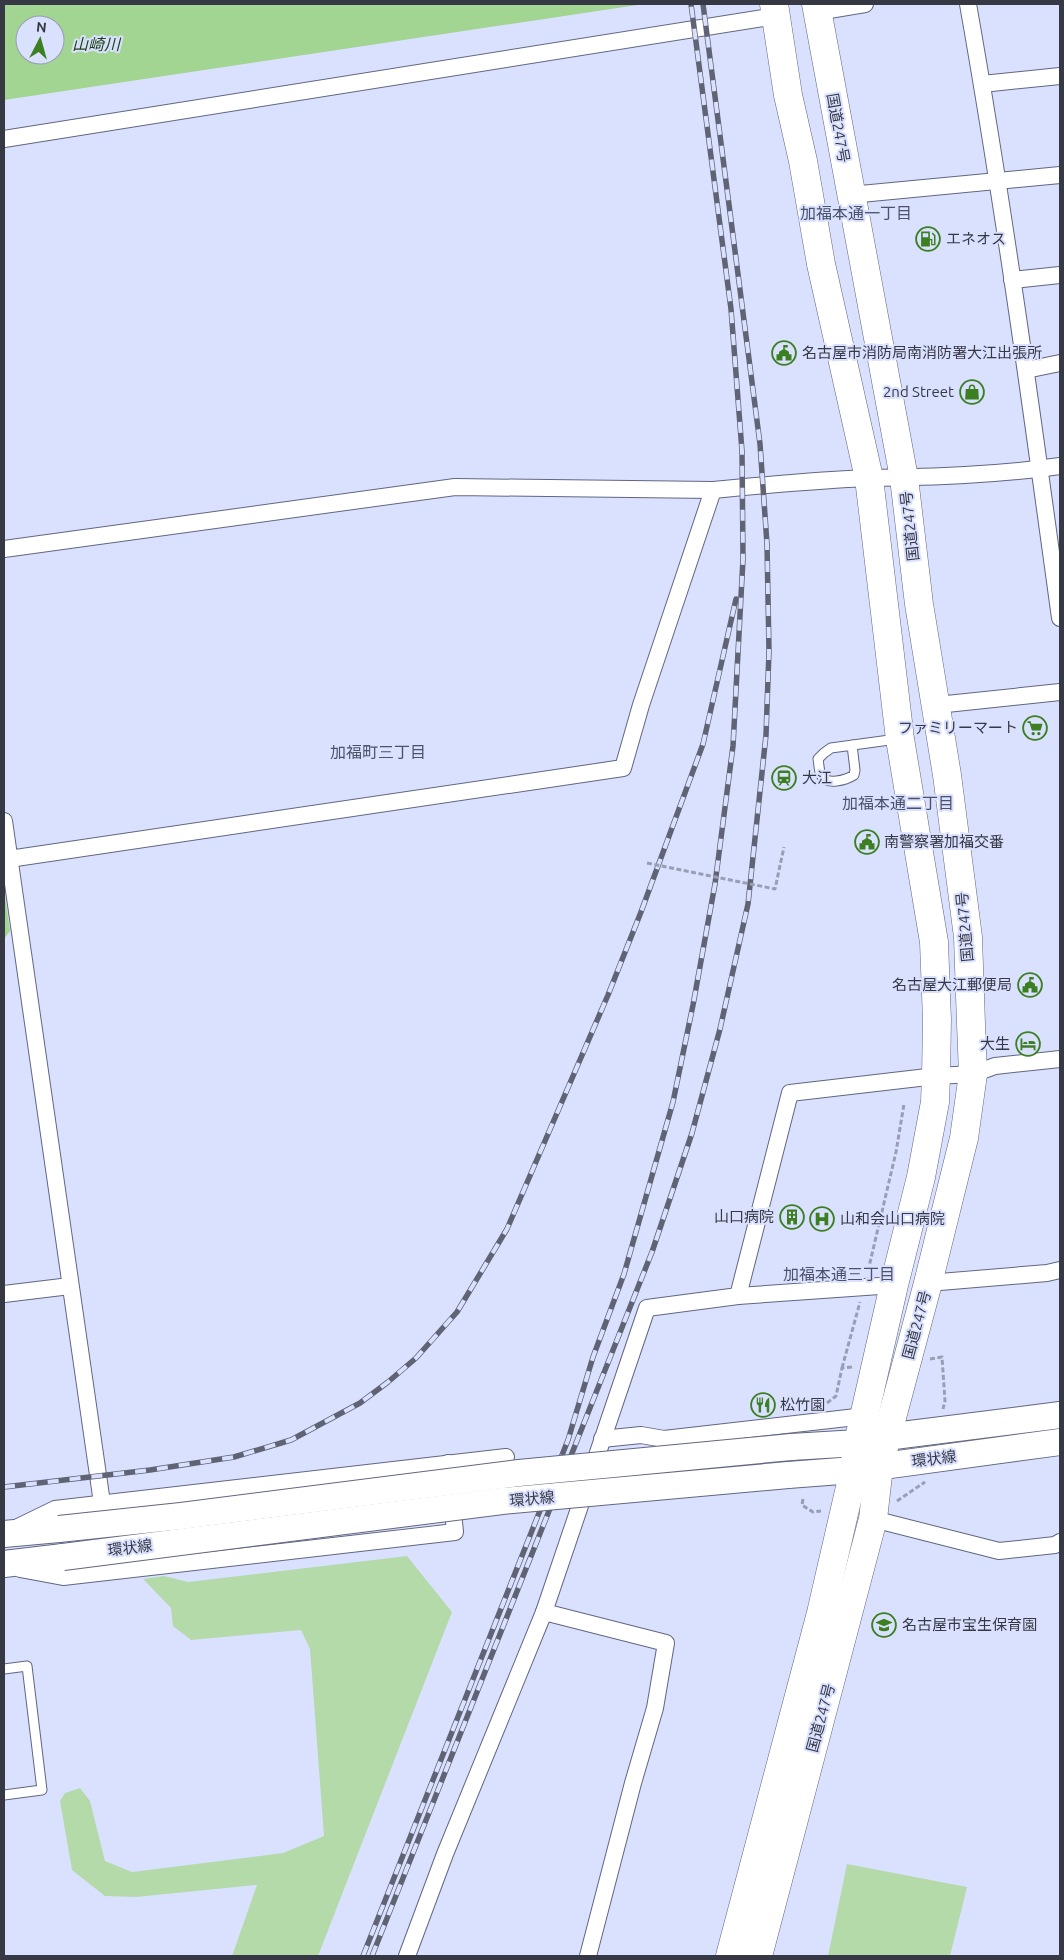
<svg xmlns="http://www.w3.org/2000/svg" width="1064" height="1960" font-family="Ubuntu,'Noto Sans JP',sans-serif">
  <rect width="100%" height="100%" fill="#dae1ff"/>
  <g fill="#b5daaa">
    <polygon points="407,1556 452,1612 318,1956 232,1956 257,1885 136,1897 105,1896 72,1870 60,1801 65,1793 80,1788 90,1801 105,1861 132,1872 283,1853 324,1836 310,1649 301,1630 191,1640 173,1626 171,1608 143,1579 164,1576 188,1582"/>
    <polygon points="847,1864 967,1887 950,1956 828,1956"/>
  </g>
  <g fill="#a2d592" fill-rule="evenodd">
    <path d="M4 4H644L4 100ZM25 25H55V55H25Z"/>
    <polygon points="4,890 10,931 4,939"/>
  </g>
  <g fill="none" stroke-linecap="round" stroke-linejoin="round">
    <g stroke="#616680" stroke-width="11">
      <g id="service">
        <path d="M852 745 855 770 854 775C846 780 826 786 821 775 819 771 819 764 818 759L824 753 831 748 897 739"/>
        <polyline points="4,1669 27,1666 42,1790 4,1795"/>
      </g>
    </g>
    <g stroke="#616680" stroke-width="18">
      <g id="minor">
        <path d="M968 4C1004 208 1032 413 1060 618"/>
        <polyline points="817,12 865,4"/>
        <polyline points="982,84 1060,76"/>
        <polyline points="4,139 776,16"/>
        <polyline points="850,195 1060,175"/>
        <polyline points="1012,280 1060,275"/>
        <polyline points="1026,370 1060,363"/>
        <polyline points="4,549 455,487 713,490"/>
        <polyline points="937,705 1060,692"/>
        <polyline points="4,821 102,1503"/>
        <path d="M9 859 623 768 641 705 713 490C765 485 817 480 869 478 933 477 997 475 1060 466"/>
        <polyline points="928,1283 1047,1273 1060,1270"/>
        <polyline points="4,1294 70,1286"/>
        <polyline points="738,1296 894,1285"/>
        <polyline points="602,1439 641,1435 664,1439 865,1416"/>
        <polyline points="873,1519 999,1551 1055,1545 1060,1542"/>
        <polyline points="18,1527 55,1509 506,1457"/>
        <polyline points="20,1569 63,1577 455,1532 448,1463"/>
        <polyline points="544,1612 666,1643 655,1708 633,1783 588,1956"/>
        <polyline points="407,1956 445,1854 544,1612 647,1308 738,1296 790,1093 936,1076 973,1074 995,1066 1060,1059"/>
      </g>
    </g>
    <g stroke="#616680" stroke-width="23">
      <polyline id="tertiary" points="4,860 9,859"/>
    </g>
    <g stroke="#616680" stroke-width="28">
      <g id="primary">
        <polyline points="791,1447 858,1443 886,1437 1060,1415"/>
        <polyline points="788,1475 854,1470 1060,1442"/>
        <polyline points="4,1534 59,1529"/>
        <polyline points="4,1564 63,1557"/>
      </g>
    </g>
    <g stroke="#616680" stroke-width="29">
      <g id="trunk">
        <polyline points="730,1956 821,1613 854,1470 858,1443 894,1285 921,1177 935,1102 936,1076 937,1020 934,942 900,739 869,478 821,264 803,161 788,95 774,4"/>
        <polyline points="758,1956 873,1519 879,1466 928,1283 964,1138 973,1074 971,1024 968,937 947,775 919,604 904,478 816,4"/>
      </g>
    </g>
    <g stroke="#999eb5" stroke-width="3" stroke-dasharray="5 2.5" stroke-linecap="butt">
      <polyline points="868,1271 896,1152 904,1104"/>
      <polyline points="930,1359 942,1357 945,1401 943,1409"/>
      <polyline points="842,1368 860,1302"/>
      <polyline points="827,1403 836,1396 842,1368 853,1367"/>
      <polyline points="803,1499 802,1505 813,1512 821,1511"/>
      <polyline points="897,1501 925,1482"/>
    </g>
    <use href="#service" stroke="#fff" stroke-width="9"/>
    <use href="#minor" stroke="#fff" stroke-width="16"/>
    <use href="#tertiary" stroke="#fff" stroke-width="21"/>
    <use href="#primary" stroke="#fff" stroke-width="26"/>
    <use href="#trunk" stroke="#fff" stroke-width="28"/>
    <g stroke="#606374" stroke-width="5.5">
      <g id="rail">
        <polyline points="4,1487 150,1470 234,1457 291,1440 360,1403 388,1382 416,1358 457,1312 507,1229 608,995 641,912 703,744 736,599"/>
        <polyline points="363,1956 568,1440 593,1357 624,1274 673,1102 693,1005 715,884 733,746 743,559 742,451 731,309 691,4"/>
        <polyline points="372,1956 652,1252 692,1133 720,1029 748,904 766,735 769,651 767,544 760,444 703,4"/>
      </g>
    </g>
    <use href="#rail" stroke="#dae1ff" stroke-width="4" stroke-dasharray="11" stroke-linecap="butt"/>
    <g stroke="#616680" stroke-width="28" stroke-linecap="butt">
      <g id="primary-bridge">
        <polyline points="59,1529 181,1516 519,1473 791,1447"/>
        <polyline points="63,1557 502,1501 788,1475"/>
      </g>
    </g>
    <polyline stroke="#999eb5" stroke-width="3" stroke-dasharray="5 2.5" stroke-linecap="butt" points="647,863 775,889 784,847"/>
    <use href="#primary-bridge" stroke="#fff" stroke-width="26"/>
  </g>
  <defs>
    <g id="fuel-ring" transform="scale(1.25)"><circle r="9.5" fill="#dae1ff" stroke="#3c7f21" stroke-width="1.5"/><path d="M-5.5-6h7V0h2V4h1.3V-2.5L3-4.5l.8-.8L6-3V5H2.5V1h-1V6h-7ZM-4.2-4.7v3.2H.2V-4.7Z" fill="#3c7f21"/></g>
    <g id="civic-ring" transform="scale(1.25)"><circle r="9.5" fill="#dae1ff" stroke="#3c7f21" stroke-width="1.5"/><path d="M-.6-6.5H3V-4.5H.6V-3L4-1V1h2V6H-6V1h2V-1L-.6-3ZM-1.2 2.5V6h2.4V2.5Z" fill="#3c7f21"/></g>
    <g id="shop-ring" transform="scale(1.25)"><circle r="9.5" fill="#dae1ff" stroke="#3c7f21" stroke-width="1.5"/><path d="M-5-2.5h2.3a2.7 3.5 0 0 1 5.4 0H5L5.5 6h-11ZM-1.5-2.5h3a1.5 2.3 0 0 0-3 0Z" fill="#3c7f21"/></g>
    <g id="supermarket-ring" transform="scale(1.25)"><circle r="9.5" fill="#dae1ff" stroke="#3c7f21" stroke-width="1.5"/><path d="M-6-5.5h2.5l.6 2H6L4.5 2H-2.5L-4.4-4H-6ZM-1.5 3.2a1.3 1.3 0 1 0 .1 0ZM3 3.2a1.3 1.3 0 1 0 .1 0Z" fill="#3c7f21"/></g>
    <g id="station-ring" transform="scale(1.25)"><circle r="9.5" fill="#dae1ff" stroke="#3c7f21" stroke-width="1.5"/><path d="M-3-6H3Q5-6 5-4V2Q5 4 3 4L4.5 6H3L1.5 4h-3L-3 6H-4.5L-3 4Q-5 4-5 2V-4Q-5-6-3-6ZM-3.5-4v3h7v-3ZM-3.5 1v1.5H-2V1ZM2 1v1.5H3.5V1Z" fill="#3c7f21"/></g>
    <g id="hotel-ring" transform="scale(1.25)"><circle r="9.5" fill="#dae1ff" stroke="#3c7f21" stroke-width="1.5"/><path d="M-6-4.5h1.5V1H6V5H4.5V3h-9V5H-6ZM-4 0a1.8 1.8 0 1 1 3.6 0ZM.5 0V-2.5h3Q6-2.5 6 0Z" fill="#3c7f21"/></g>
    <g id="building-ring" transform="scale(1.25)"><circle r="9.5" fill="#dae1ff" stroke="#3c7f21" stroke-width="1.5"/><path d="M-4-6H4V6H1V3H-1V6H-4ZM-2.5-4.3h1.7v1.8h-1.7ZM.8-4.3h1.7v1.8H.8ZM-2.5-1h1.7V.8h-1.7ZM.8-1h1.7V.8H.8Z" fill="#3c7f21"/></g>
    <g id="hospital-ring" transform="scale(1.25)"><circle r="9.5" fill="#dae1ff" stroke="#3c7f21" stroke-width="1.5"/><path d="M-5-5h3v3.5h4V-5h3V5h-3V1.5h-4V5h-3Z" fill="#3c7f21"/></g>
    <g id="restaurant-ring" transform="scale(1.25)"><circle r="9.5" fill="#dae1ff" stroke="#3c7f21" stroke-width="1.5"/><path d="M-5-6h1v4h1v-4h1v4h1v-4h1v5L-1.5 .5V6h-2V.5L-5-1ZM5-6V6H3V1.5H1.5Q1.5-4 5-6Z" fill="#3c7f21"/></g>
    <g id="school-ring" transform="scale(1.25)"><circle r="9.5" fill="#dae1ff" stroke="#3c7f21" stroke-width="1.5"/><path d="M0-5L7-2L0 1L-7-2ZM-4 1L0 2.5L4 1V4Q0 6-4 4Z" fill="#3c7f21"/></g>
  </defs>
  <g fill-rule="evenodd">
    <use href="#fuel-ring" x="928" y="239"/>
    <use href="#civic-ring" x="784" y="353"/>
    <use href="#shop-ring" x="972" y="392"/>
    <use href="#supermarket-ring" x="1035" y="728"/>
    <use href="#station-ring" x="784" y="778"/>
    <use href="#civic-ring" x="867" y="842"/>
    <use href="#civic-ring" x="1030" y="985"/>
    <use href="#hotel-ring" x="1028" y="1044"/>
    <use href="#building-ring" x="792" y="1217"/>
    <use href="#hospital-ring" x="822" y="1219"/>
    <use href="#restaurant-ring" x="763" y="1405"/>
    <use href="#school-ring" x="884" y="1625"/>
  </g>
  <g text-anchor="middle" stroke-width="4" stroke-linejoin="round" paint-order="stroke">
    <g font-size="15" fill="#363844" stroke="#dae1ff">
      <text transform="translate(838 128) rotate(80)" y="5">国道247号</text>
      <text transform="translate(910 526) rotate(-96)" y="5">国道247号</text>
      <text transform="translate(965 927) rotate(-95)" y="5">国道247号</text>
      <text transform="translate(917 1325) rotate(-75)" y="5">国道247号</text>
      <text transform="translate(934 1459) rotate(-7)" y="5">環状線</text>
      <text transform="translate(532 1499) rotate(-5)" y="5">環状線</text>
      <text transform="translate(130 1548) rotate(-7)" y="5">環状線</text>
      <text transform="translate(821 1718) rotate(-75)" y="5">国道247号</text>
    </g>
    <g font-size="15" fill="#363844" stroke="#dae1ff" text-anchor="start">
      <text x="946" y="244">エネオス</text>
      <text x="802" y="358">名古屋市消防局南消防署大江出張所</text>
      <text x="954" y="397" text-anchor="end">2nd Street</text>
      <text x="1018" y="733" text-anchor="end">ファミリーマート</text>
      <text x="802" y="783">大江</text>
      <text x="884" y="847">南警察署加福交番</text>
      <text x="1012" y="990" text-anchor="end">名古屋大江郵便局</text>
      <text x="1010" y="1049" text-anchor="end">大生</text>
      <text x="774" y="1222" text-anchor="end">山口病院</text>
      <text x="840" y="1224">山和会山口病院</text>
      <text x="780" y="1410">松竹園</text>
      <text x="902" y="1630">名古屋市宝生保育園</text>
    </g>
    <g font-size="16" font-style="italic" fill="#1e3f12" stroke="#dae1ff">
      <text x="96" y="50">山崎川</text>
    </g>
    <g font-size="16" fill="#4d526b" stroke="#dae1ff">
      <text x="856" y="219">加福本通一丁目</text>
      <text x="378" y="758">加福町三丁目</text>
      <text x="898" y="809">加福本通二丁目</text>
      <text x="839" y="1280">加福本通三丁目</text>
    </g>
  </g>
  <rect width="1064" height="1960" fill="none" stroke="#363844" stroke-width="10"/>
  <g transform="translate(40 40) rotate(6)"><circle r="24" fill="#dae1ff" stroke="#989db4"/>
  <path d="M0-4L9 19L0 12L-9 19Z" fill="#3c7f21"/>
  <text y="-8" font-size="14" font-weight="bold" text-anchor="middle" fill="#363844">N</text>
  </g>
</svg>
